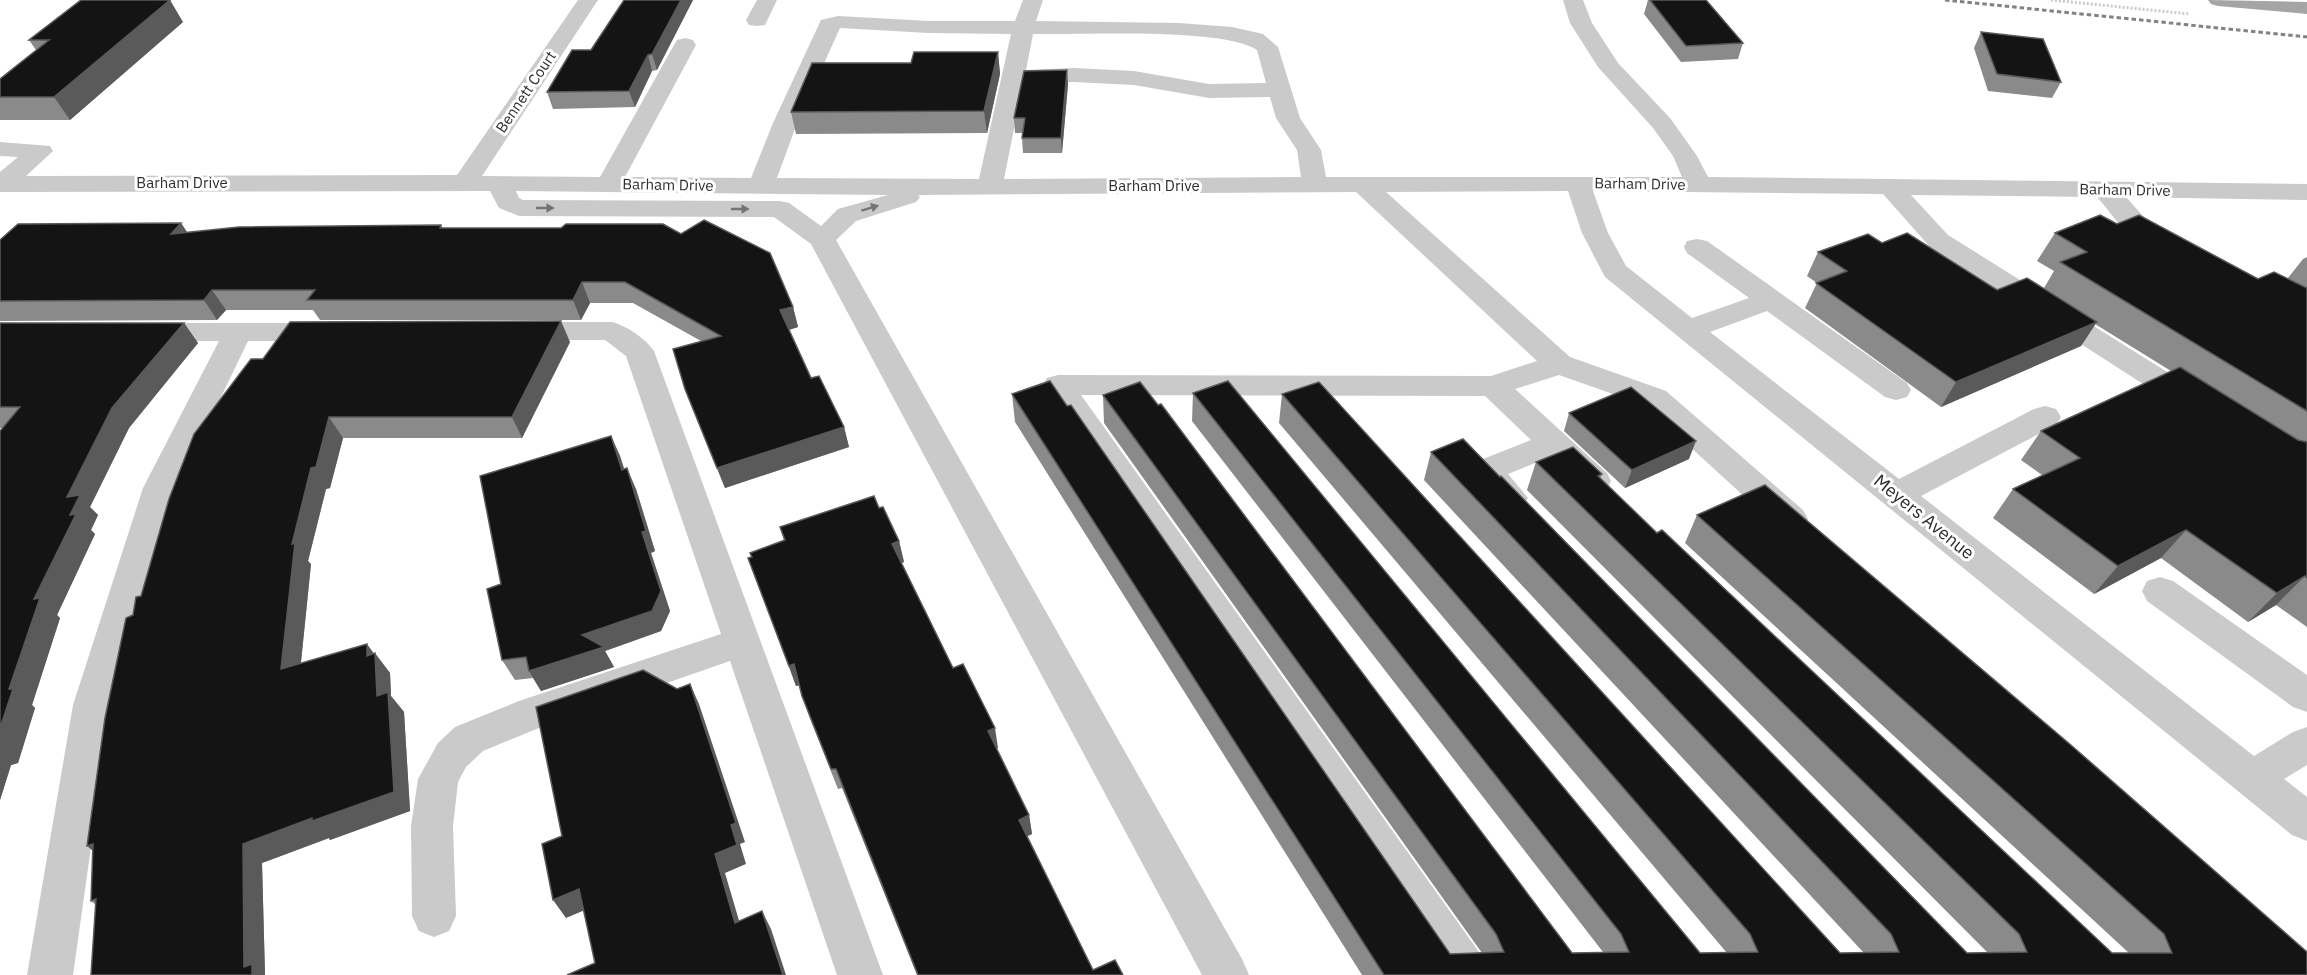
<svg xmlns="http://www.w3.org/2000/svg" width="2307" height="975" font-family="'IBM Plex Sans',sans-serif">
  <rect width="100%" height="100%" fill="#fff"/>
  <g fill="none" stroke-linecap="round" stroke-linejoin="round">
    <polyline stroke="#cacaca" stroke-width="3" stroke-dasharray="2 2" stroke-linecap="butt" points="2051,0 2190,14"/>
    <g fill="#cacaca" fill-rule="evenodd">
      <path d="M578 0H598L482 176 600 177 674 45 677 40 685 38 693 40 696 45 625 177 751 178 773 123 821 20 838 16 929 21H1015L1023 0H1043L1036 21 1179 23 1232 27 1263 34 1278 47 1300 118 1321 150 1326 177H1682L1673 156 1653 128 1598 67 1570 23 1563 0H1583L1592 23 1618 63 1670 118 1697 156 1708 177 2307 184V200L2126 197 2160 235 2175 241 2178 247 2175 253C2141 261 2117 219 2097 197L1911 195 1948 235 2204 395 2208 402 2204 409 2193 412 2182 409 1930 247 1883 194 1593 191 1608 233 1626 266 1692 318 1749 298 1687 253 1684 247 1687 241 1697 239 1707 241 1907 383 1911 390 1907 397 1896 400 1885 397 1767 311 1710 332 1899 479 2034 409 2045 406 2056 409 2061 417 2056 425 1921 496 2254 756 2293 732 2307 727V765L2284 779 2307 797V841L2292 835 1605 277 1582 233 1568 191 1386 192 1570 357 1666 391 1803 510 1808 519 1803 528 1791 531 1779 528 1644 405 1559 375 1515 389 1607 473 1611 481 1607 489C1582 497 1567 473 1550 457L1508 474 1528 498 1523 507C1498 514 1480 491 1469 471L1473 463 1531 440 1485 396 1081 395 1484 959 1491 975H1441L1043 385 1047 378 1058 375 1491 376 1537 361 1356 192 918 195 920 197 916 202 856 221 836 240 1242 959 1249 975H1202L811 244 774 217 519 216 499 208 490 191 0 192V172L18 157 0 156V142L50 146 53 151 26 176 457 175ZM840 28 929 33 1011 34 979 179 777 178 797 123ZM1033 34C1080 35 1223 27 1257 50L1266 83 1209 84 1134 71 1074 68 1026 70ZM1074 82 1134 85 1209 98 1270 97 1276 118 1297 150 1301 177 1004 179 1023 83ZM516 191 888 195 838 209 821 226 789 203 780 201 523 200 519 198Z"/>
      <polygon points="757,0 777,0 765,25 757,26 749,25 746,20"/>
      <path d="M521 322H612C627 326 645 338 654 351L883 975H837L730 661 546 725 483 751 466 767 458 782 453 826 456 916 449 931 434 937 419 931 412 916 411 826 418 779 438 743 455 727 519 701 721 634 626 356 605 340H521L511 338 506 331 511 324Z"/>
      <polygon points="146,323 328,323 338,325 343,332 338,339 328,341 248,341 177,488 111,705 73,975 27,975 73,705 143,488 219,341 146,341 136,339 131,332 136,325"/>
      <polygon points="2160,577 2173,581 2307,675 2307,712 2293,707 2147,601 2142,591 2147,581"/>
    </g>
    <polygon fill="#a5a5a5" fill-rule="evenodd" points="2208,0 2307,2 2307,14 2218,6 2211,4"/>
    <polyline stroke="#828282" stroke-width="3" stroke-dasharray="4.5 3" stroke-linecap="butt" points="1945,0 2307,37"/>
  </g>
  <g fill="#8a8a8a">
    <polygon points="693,0 657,70 652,71 635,107 553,109 547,92 591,50"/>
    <polygon points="1648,0 1706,0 1743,43 1738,59 1681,62 1644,14"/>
    <polygon points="183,22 70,120 0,120 0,79 36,50 29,40"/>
    <polygon points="1981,32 2061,82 2052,98 1988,91 1974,48"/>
    <polygon points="998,52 1000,74 987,133 796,134 791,112 911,63"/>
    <polygon points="1068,84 1062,153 1023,153 1022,138 1022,133 1015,133 1014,118"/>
    <polygon points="181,223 187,232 441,225 443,228 793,307 798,327 789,330 811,378 844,427 849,447 725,488 693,409 685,389 701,341 633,303 590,303 581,320 320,320 313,310 226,310 217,320 0,321 0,240"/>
    <polygon points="2117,224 2258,279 2288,278 2303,259 2307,257 2307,627 2276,605 2248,622 2161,558 2094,594 1993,518 2013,489 2042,475 2021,460 2041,431 2171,371 2095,324 2081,346 1941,407 1805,308 1817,283 1807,276 1818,252 1882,243 1997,290 2044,288 2054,271 2037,261 2055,233"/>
    <polygon points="0,323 184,323 198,343 129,428 90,507 98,515 91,530 95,534 57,615 60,618 32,705 35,708 18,763 11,765 0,800 0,431 2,428 0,428"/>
    <polygon points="570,342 522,438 343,438 330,488 326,489 308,561 311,564 301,663 374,653 390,673 391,696 404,712 410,811 330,840 329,838 262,863 265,975 91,975 96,905 91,901 133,615 141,596 263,359"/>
    <polygon points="1193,393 1700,953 1727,953 1279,423 1282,394 1840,953 1864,953 1424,480 1431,452 1967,953 1988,953 1527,490 1536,462 1602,474 1600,479 1657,533 2112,953 2129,953 1685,543 1697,515 2307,975 1362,975 1015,422 1012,394 1450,954 1482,953 1104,423 1103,395 1572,953 1603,952 1192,421"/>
    <polygon points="1569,413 1689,459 1625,488 1564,431"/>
    <polygon points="611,436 620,456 624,469 636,489 655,551 651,553 670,611 661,631 605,651 614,667 541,691 533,678 515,680 502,660 501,584"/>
    <polygon points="879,508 899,541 904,562 902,563 953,668 998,748 996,748 1029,815 1032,834 1027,836 1093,970 1123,975 917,975 842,788 838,789 809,716 799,685 796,686 748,558 784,541 780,527"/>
  </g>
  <g fill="#5a5a5a">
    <polygon points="170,0 183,22 70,120 54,97"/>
    <polygon points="681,0 693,0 657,70 652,54"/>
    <polygon points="998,52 1000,74 987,133 984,111"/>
    <polygon points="648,55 652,71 635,107 629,91"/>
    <polygon points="1067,70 1068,84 1062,153 1061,138"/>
    <polygon points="181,223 194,243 171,234"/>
    <polygon points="582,282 590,303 581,320 573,300"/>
    <polygon points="212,290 226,310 217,320 204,300"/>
    <polygon points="793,307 798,327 785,331 780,310"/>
    <polygon points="561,321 570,342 522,438 512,417"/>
    <polygon points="2097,322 2081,346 1941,407 1956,382"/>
    <polygon points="184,323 198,343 129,428 90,507 98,515 91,530 95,534 57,615 60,618 32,705 35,708 18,763 11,765 0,800 0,728 9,689 34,599 70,515 67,497 112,408"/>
    <polygon points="329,417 343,438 330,488 326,489 308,561 311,564 298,690 281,669 292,544 311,468"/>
    <polygon points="844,427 849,447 725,488 717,468"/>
    <polygon points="611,436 620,456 631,490 622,470"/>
    <polygon points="1696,441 1689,459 1625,488 1632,470"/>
    <polygon points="627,468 636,489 655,551 651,553 670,611 661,631 605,651 614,667 541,691 529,671 582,635 642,532"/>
    <polygon points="2186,530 2161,558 2094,594 2118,566"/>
    <polygon points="899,541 904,562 897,564 892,544"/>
    <polygon points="2305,576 2276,605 2248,622 2277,593"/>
    <polygon points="367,644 375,655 375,653 390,673 391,696 404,712 410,811 330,840 329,838 262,863 265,975 252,975 244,967 243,844 377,696 367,656"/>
    <polygon points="794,664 801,685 796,686 789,666"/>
    <polygon points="690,684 699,704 745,842 740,844 746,864 725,873 745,941 735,923 715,854"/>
    <polygon points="995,728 998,748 991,751 988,731"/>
    <polygon points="1029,815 1032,834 1022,839 1019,820"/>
    <polygon points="93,844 110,865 87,846"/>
    <polygon points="579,889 592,907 566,918 553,900"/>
    <polygon points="762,911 771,929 786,975 783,975"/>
  </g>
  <g fill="#141414" stroke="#5a5a5a" stroke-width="1.5">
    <polygon points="81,0 170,0 54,97 0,97 0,79 49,40 29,40"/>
    <polygon points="624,0 681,0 652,54 648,55 629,91 547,92 572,50 591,50"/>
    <polygon points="1650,0 1706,0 1743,43 1686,46"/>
    <polygon points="1981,32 2043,39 2061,82 1997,74"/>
    <polygon points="914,52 998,52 984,111 791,112 812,63 911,63"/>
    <polygon points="1067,70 1061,138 1022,138 1025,118 1014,118 1024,71"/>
    <polygon points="2100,215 2117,224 2139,215 2258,279 2274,272 2307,288 2307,411 2060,262 2087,252 2055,233"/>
    <polygon points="704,220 770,253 793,307 780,310 811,378 819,376 844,427 717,468 685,389 673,349 721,336 625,282 582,282 573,300 307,300 315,290 212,290 204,300 0,301 0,240 18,224 181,223 171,234 239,227 441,225 440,228 561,228 566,224 663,224 681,234"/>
    <polygon points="1907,233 1997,290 2027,278 2097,322 1956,382 1816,283 1847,271 1818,252 1868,234 1882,243"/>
    <polygon points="561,321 512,417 329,417 316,467 311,468 292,544 295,543 281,669 367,644 367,656 375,653 377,696 388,692 394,792 312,821 312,818 243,844 244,967 252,964 252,975 91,975 96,899 91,901 93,844 87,846 105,718 126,618 133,615 136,597 141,596 169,499 194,434 251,359 263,359 290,322"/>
    <polygon points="0,323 184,323 112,408 67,497 80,495 70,515 76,514 34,599 40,598 9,689 13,689 0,728 0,431 20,407 0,407"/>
    <polygon points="2180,367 2298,440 2307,442 2307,578 2305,576 2277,593 2186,530 2118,566 2013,489 2080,458 2041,431"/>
    <polygon points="1050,381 1067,406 1071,405 1450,954 1504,952 1496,934 1103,395 1140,382 1158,405 1161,404 1572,953 1629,952 1621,934 1193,393 1228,381 1700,953 1758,952 1750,934 1282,394 1319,382 1840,953 1899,952 1891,934 1431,452 1463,439 1500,477 1501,476 1967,953 2027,952 2019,934 1536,462 1573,447 1602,474 1598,476 1657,533 1662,530 2112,953 2172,953 2164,934 1697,515 1765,485 2072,746 2307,952 2307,975 1384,975 1012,394"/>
    <polygon points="1631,387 1696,441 1632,470 1569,413"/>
    <polygon points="611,436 622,470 627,468 646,531 642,532 661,591 652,611 582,635 604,647 529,671 526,657 502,660 487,589 501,584 480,476"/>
    <polygon points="874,496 879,508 883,507 899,541 892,544 953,668 963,664 995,728 988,731 1029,815 1019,820 1093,970 1115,960 1123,975 918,975 836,769 831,769 802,696 794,664 789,666 748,558 752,557 750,553 785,540 780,527"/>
    <polygon points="643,670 677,689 690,684 736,823 731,825 737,845 715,854 735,923 762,911 783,975 567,975 595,963 579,889 553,900 542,844 562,836 536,707"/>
  </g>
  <defs><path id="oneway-solid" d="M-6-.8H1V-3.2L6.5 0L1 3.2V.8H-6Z" transform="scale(1.5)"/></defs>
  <g fill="#747474">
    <use href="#oneway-solid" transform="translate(545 208)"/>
    <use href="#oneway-solid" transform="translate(870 208) rotate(-17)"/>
    <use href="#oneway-solid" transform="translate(740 209)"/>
  </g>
  <g text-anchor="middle" stroke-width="6" stroke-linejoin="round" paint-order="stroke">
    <g font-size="15" fill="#2d2d2d" stroke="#fff">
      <text transform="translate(526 92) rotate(-56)" y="5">Bennett Court</text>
      <text x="182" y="188">Barham Drive</text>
      <text transform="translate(1640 184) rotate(1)" y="5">Barham Drive</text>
      <text transform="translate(668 185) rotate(1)" y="5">Barham Drive</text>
      <text x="1154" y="191">Barham Drive</text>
      <text transform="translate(2125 190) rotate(1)" y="5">Barham Drive</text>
    </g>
    <g font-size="18" fill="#2d2d2d" stroke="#fff">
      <text transform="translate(1924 517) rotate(39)" y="6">Meyers Avenue</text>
    </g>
  </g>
</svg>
